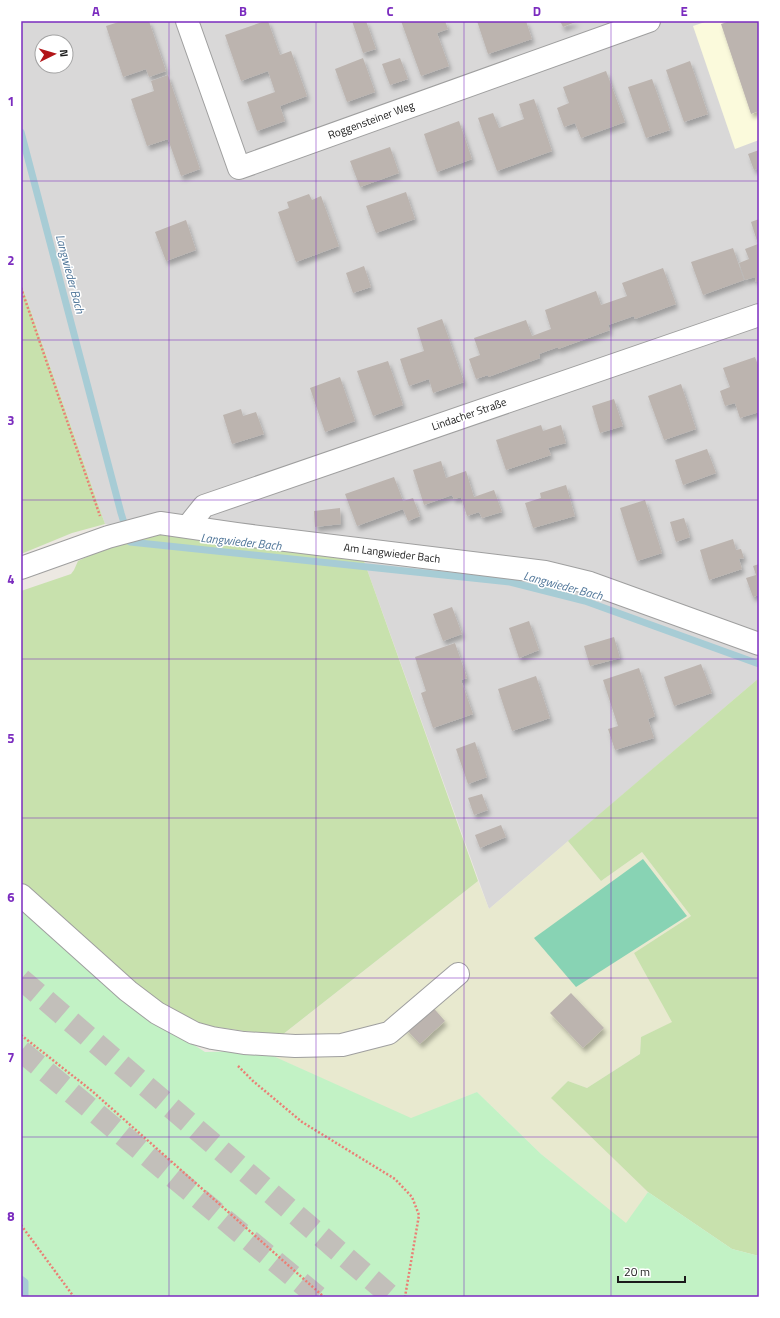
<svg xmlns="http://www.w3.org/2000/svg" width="780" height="1318" font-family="'Titillium Web',sans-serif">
  <defs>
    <filter id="shadow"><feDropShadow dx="2.5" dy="4.5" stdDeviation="2" flood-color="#0004"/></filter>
  </defs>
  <rect width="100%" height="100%" fill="#ece8e2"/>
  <path fill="#d9d8d8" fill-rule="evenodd" d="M21 21H759V678L489 909 364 561 140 532 105 524 21 283ZM42 42H66V66H42Z"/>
  <polygon fill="#fbfadc" points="708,21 759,21 759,140 735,149 693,26"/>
  <polygon fill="#e8e9cf" points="568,841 601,881 642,852 691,916 634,953 673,1022 641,1037 640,1054 587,1088 568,1081 552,1098 648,1192 626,1224 541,1154 477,1092 411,1119 262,1051 478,881 489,909"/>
  <g fill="#c8e1ad">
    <polygon points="21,283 105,524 72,533 21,554"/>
    <polygon points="140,532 364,561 478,881 282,1035 244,1031 196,1024 161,1005 21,885 21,591 71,574 74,570 78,561"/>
    <polygon points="759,678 759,1256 732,1249 648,1192 551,1098 568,1081 587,1088 640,1054 641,1037 672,1022 634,953 691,916 642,852 601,881 568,841"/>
  </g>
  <polygon fill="#c2f2c5" points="21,905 153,1019 205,1052 262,1051 411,1118 477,1092 541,1154 626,1223 648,1192 732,1249 759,1256 759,1297 21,1297"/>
  <polygon fill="#88d3b4" points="643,859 687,916 576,987 534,938"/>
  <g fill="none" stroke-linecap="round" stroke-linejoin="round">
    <g stroke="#a7ccd5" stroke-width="7">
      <polyline points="21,132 121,513 130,542 510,582 585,601 759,664"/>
      <polyline points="21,1279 25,1282 25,1297"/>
    </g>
  </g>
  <g fill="#bcb4af" filter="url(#shadow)">
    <polygon points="122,21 149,21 166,71 149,77 146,69 123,77 106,26"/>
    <polygon points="265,21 268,21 280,55 291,51 307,96 280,106 285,121 257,131 247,102 275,92 268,71 241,81 225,35"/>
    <polygon points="352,21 366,21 376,49 363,53"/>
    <polygon points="401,21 445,21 448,29 437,33 449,66 421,76"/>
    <polygon points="477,21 526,21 532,39 488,54"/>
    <polygon points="560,21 578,21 563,27"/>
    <polygon points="730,21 759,21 759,111 751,114 721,24"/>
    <polygon points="363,58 375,92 347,102 335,69"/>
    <polygon points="400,58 408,79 390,85 382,64"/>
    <polygon points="690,61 708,114 684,122 666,70"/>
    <polygon points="606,71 625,122 581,138 575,123 564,127 557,108 569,103 563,87"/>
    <polygon points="168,75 200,169 181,176 168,139 147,146 131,99 154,91 151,81"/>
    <polygon points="652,79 670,130 646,138 628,87"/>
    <polygon points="534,99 552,151 497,171 478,118 493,113 499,128 524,119 519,104"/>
    <polygon points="459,121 472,159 437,172 424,134"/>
    <polygon points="390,147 399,173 360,187 350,161"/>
    <polygon points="759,150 759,168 754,170 748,154"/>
    <polygon points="406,192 415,219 376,233 366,206"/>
    <polygon points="309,194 312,200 321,196 339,246 296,262 278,212 289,208 287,202"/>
    <polygon points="759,219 759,281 756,282 755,277 745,280 739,263 749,259 745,249 758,244 751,222"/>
    <polygon points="186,220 196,250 166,261 155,232"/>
    <polygon points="733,248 744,280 703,295 691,262"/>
    <polygon points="364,266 371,287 353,293 346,273"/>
    <polygon points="663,268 676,304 635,319 634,316 608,325 610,330 558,349 558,347 539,354 540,358 488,377 488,375 476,379 469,359 480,355 474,338 526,320 532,336 551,329 545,310 596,291 601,305 627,296 622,283"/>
    <polygon points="442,319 464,382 433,393 429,379 409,386 400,359 424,351 417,328"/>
    <polygon points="755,357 759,368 759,412 740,418 735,403 725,406 720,391 730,387 723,368"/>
    <polygon points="388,361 403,405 373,416 357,371"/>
    <polygon points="340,377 355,421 325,432 310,388"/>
    <polygon points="681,384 696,429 664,440 648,396"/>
    <polygon points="614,399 623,426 600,433 592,406"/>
    <polygon points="241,409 243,416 256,412 264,434 232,444 223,415"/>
    <polygon points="541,425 543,431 561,425 566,443 548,448 551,455 506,470 496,440"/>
    <polygon points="707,449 716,473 683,485 675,460"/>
    <polygon points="441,461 446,478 466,471 474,497 494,490 502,512 482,518 479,512 467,516 461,497 454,499 452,495 424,505 413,470"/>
    <polygon points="394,477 403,501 413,498 420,516 408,521 403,509 357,526 345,494"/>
    <polygon points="566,485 575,516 533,528 525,503 541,498 540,493"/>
    <polygon points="645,500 662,553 637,561 620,508"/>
    <polygon points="340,508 341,524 315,527 314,511"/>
    <polygon points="684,518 690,537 676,542 670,522"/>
    <polygon points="733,539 736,550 741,549 744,558 739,559 742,569 709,580 700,550"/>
    <polygon points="759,564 759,595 753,597 746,578 756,575 753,566"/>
    <polygon points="452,607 462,634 443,641 433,614"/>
    <polygon points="529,621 539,650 519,658 509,628"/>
    <polygon points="614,637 620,658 590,666 584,646"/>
    <polygon points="455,643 467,678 461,680 473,714 433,728 421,693 426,691 415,657"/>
    <polygon points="701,664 712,693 674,706 664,677"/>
    <polygon points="639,668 655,716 648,719 654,738 615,750 608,729 618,726 603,680"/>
    <polygon points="536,676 550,718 512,731 498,689"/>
    <polygon points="475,742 487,777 468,784 456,749"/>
    <polygon points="482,794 488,810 474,815 468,798"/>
    <polygon points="501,825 506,837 480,848 475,835"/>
    <polygon points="571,993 604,1028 583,1048 550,1013"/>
    <polygon points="429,1003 445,1021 420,1044 404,1027"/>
  </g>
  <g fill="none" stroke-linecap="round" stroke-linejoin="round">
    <g stroke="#c2bfba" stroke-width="22" stroke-dasharray="22 11" stroke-linecap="butt">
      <polyline points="21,979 392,1297"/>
      <polyline points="21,1051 318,1297"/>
    </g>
    <g stroke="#9f9f9f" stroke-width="24">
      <g id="minor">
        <polyline points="187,21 239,168 649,21"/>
        <polyline points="188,526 204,506 759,315"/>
        <polyline points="21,568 108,537 160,523 236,534 545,572 590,583 759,644"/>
        <polyline points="21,895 128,991 157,1013 194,1033 212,1038 244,1043 295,1046 342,1045 389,1033 458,974"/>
      </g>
    </g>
    <g stroke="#ea7f75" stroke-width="2.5" stroke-dasharray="2 2" stroke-linecap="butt">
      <polyline points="21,288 100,516"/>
      <polyline points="21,1035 92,1091 324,1297"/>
      <polyline points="238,1066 253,1081 302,1122 395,1179 412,1197 419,1215 405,1297"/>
      <polyline points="21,1225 74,1297"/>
    </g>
    <use href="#minor" stroke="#fff" stroke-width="22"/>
  </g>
  <path fill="none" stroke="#7b2cbf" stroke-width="1" stroke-opacity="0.55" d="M169 21V1297M316 21V1297M464 21V1297M611 21V1297M21 181H759M21 340H759M21 500H759M21 659H759M21 818H759M21 978H759M21 1137H759"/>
  <g text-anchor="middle" stroke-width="3" stroke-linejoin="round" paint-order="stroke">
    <g font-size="11" fill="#1b1b1b" stroke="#fff">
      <text transform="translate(371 120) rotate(-20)" y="4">Roggensteiner Weg</text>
      <text transform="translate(469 414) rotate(-19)" y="4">Lindacher Straße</text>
      <text transform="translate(392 553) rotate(7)" y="4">Am Langwieder Bach</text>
    </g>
    <g font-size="12" font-style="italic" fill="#507699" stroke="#fff">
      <text transform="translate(70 274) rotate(75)" y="4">Langwieder Bach</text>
      <text transform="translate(241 542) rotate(6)" y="4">Langwieder Bach</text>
      <text transform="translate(563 586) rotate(15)" y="4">Langwieder Bach</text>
    </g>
  </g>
  <rect width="780" height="1318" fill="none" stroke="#ffffff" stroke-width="44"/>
  <g transform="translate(54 54) rotate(85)"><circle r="19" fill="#ffffff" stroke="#a4a4a4"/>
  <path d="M0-3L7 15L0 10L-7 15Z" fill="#b21518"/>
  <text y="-6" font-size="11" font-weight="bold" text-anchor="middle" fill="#1b1b1b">N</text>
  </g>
  <path d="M618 1276v6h67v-6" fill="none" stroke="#1b1b1b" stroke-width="2"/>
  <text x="624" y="1276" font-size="12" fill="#1b1b1b" stroke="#ffffff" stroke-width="3" paint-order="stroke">20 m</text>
  <rect x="22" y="22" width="736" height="1274" fill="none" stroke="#7b2cbf" stroke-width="1.5"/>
  <g font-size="13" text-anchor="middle" font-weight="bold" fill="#7b2cbf">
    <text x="96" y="16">A</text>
    <text x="243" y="16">B</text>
    <text x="390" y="16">C</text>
    <text x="537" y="16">D</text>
    <text x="684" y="16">E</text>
    <text x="11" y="106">1</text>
    <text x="11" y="265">2</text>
    <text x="11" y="425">3</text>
    <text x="11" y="584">4</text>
    <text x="11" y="743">5</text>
    <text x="11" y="902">6</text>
    <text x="11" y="1062">7</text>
    <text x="11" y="1221">8</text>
  </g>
</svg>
